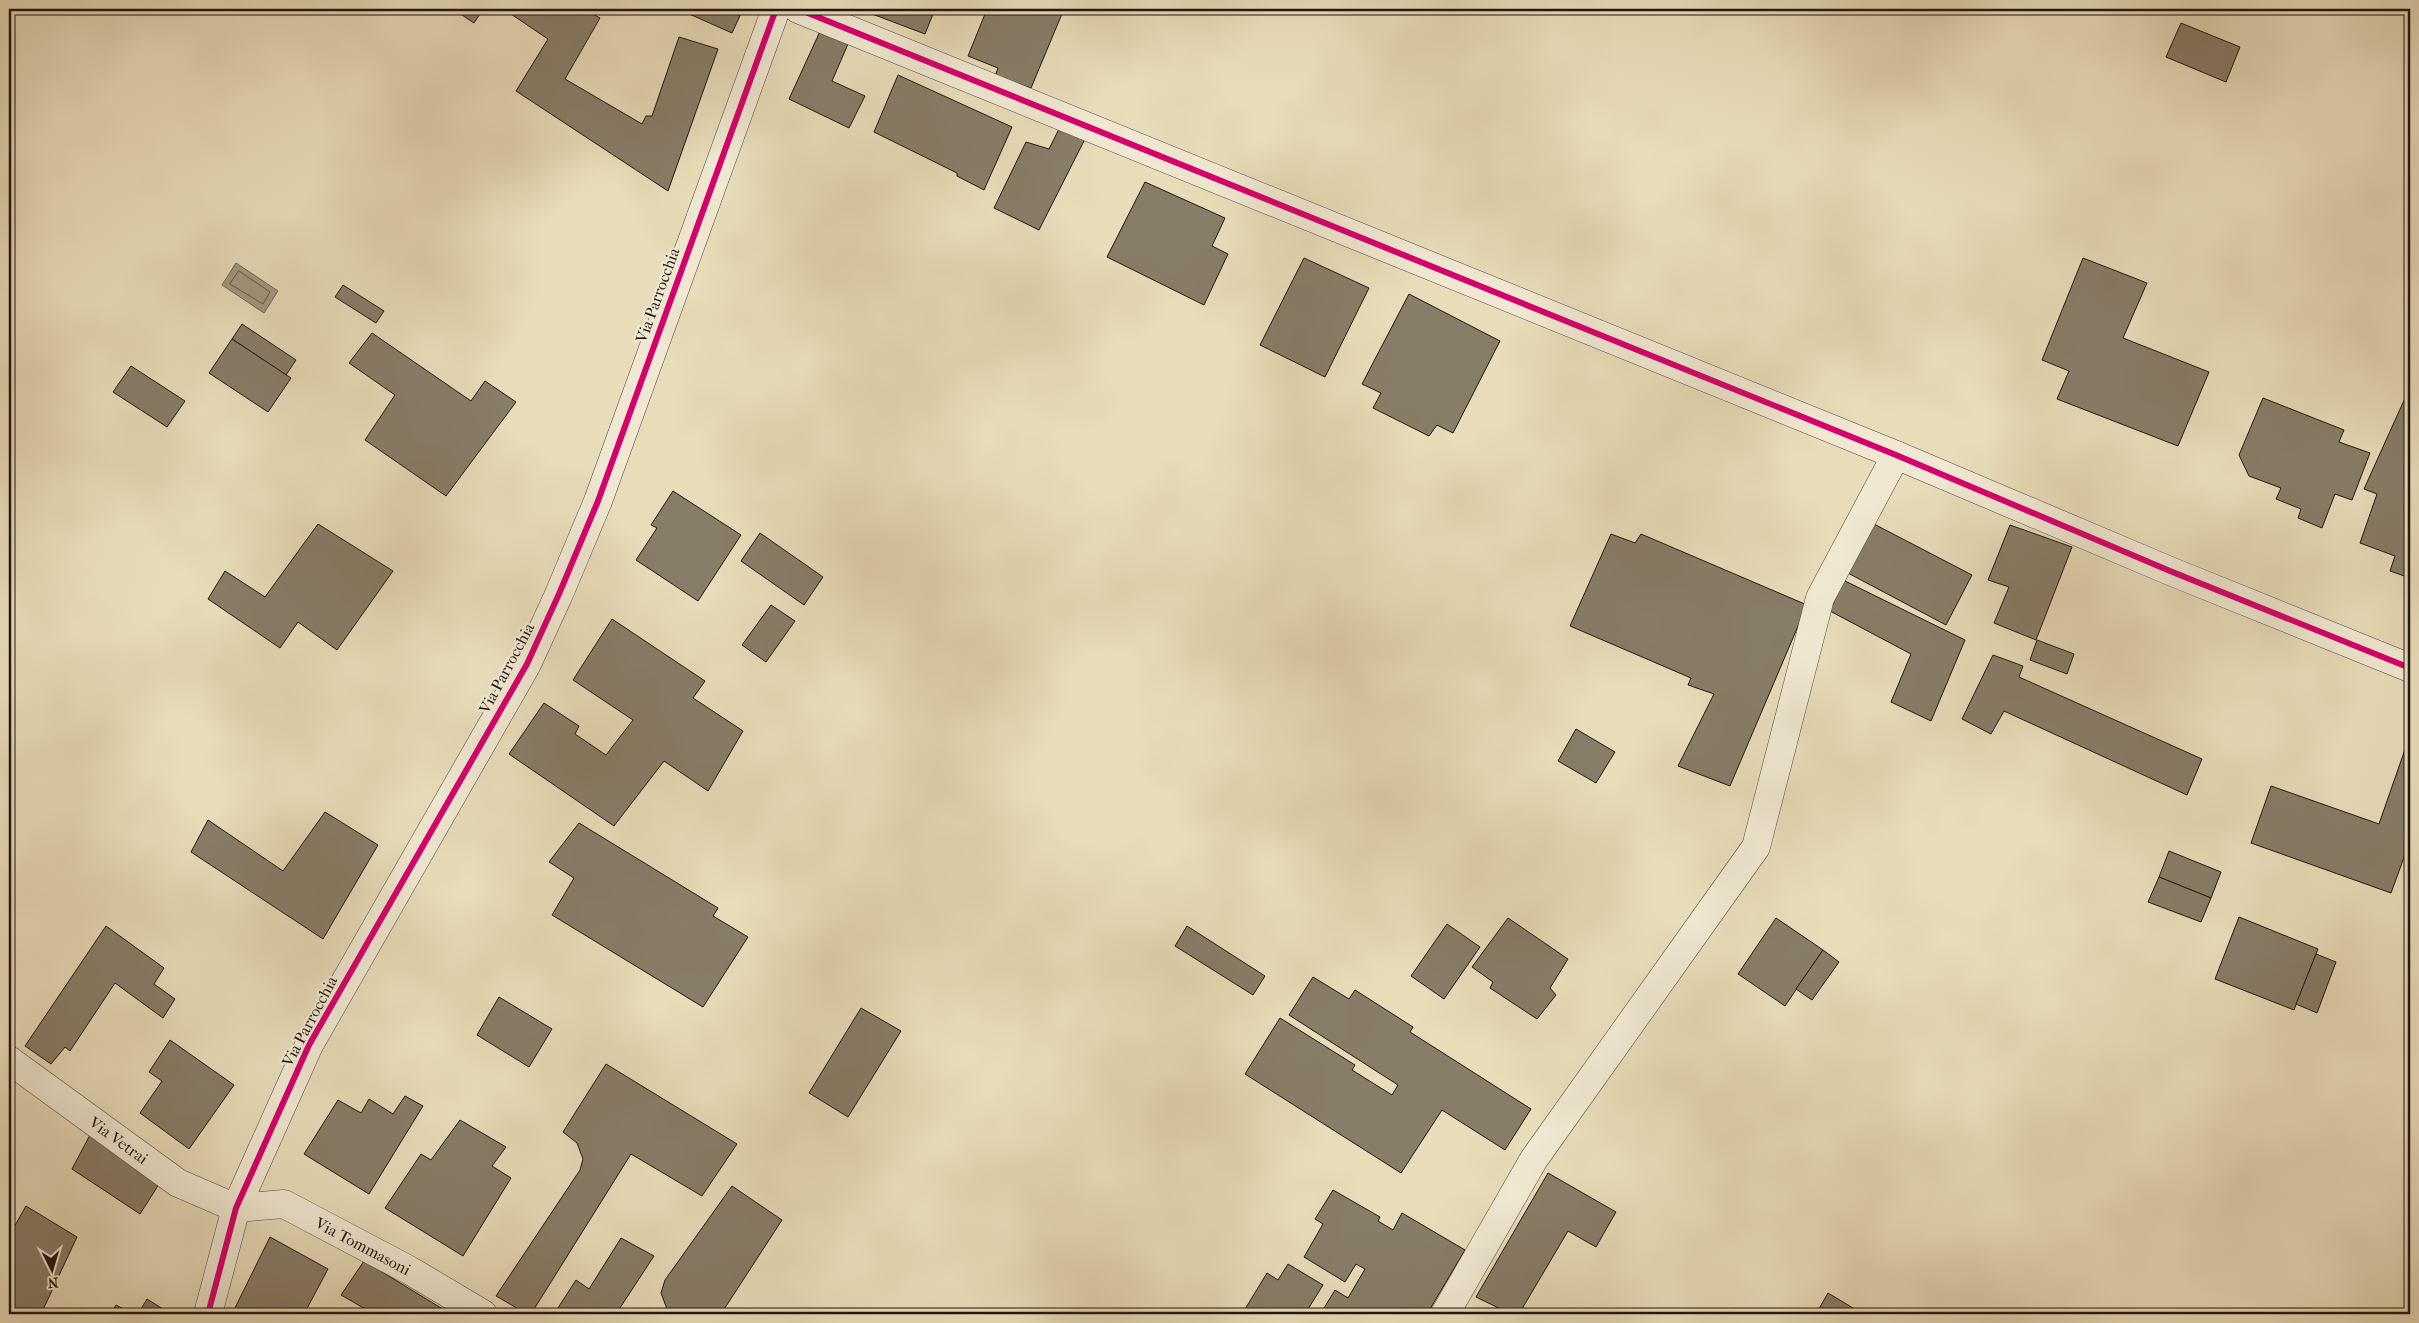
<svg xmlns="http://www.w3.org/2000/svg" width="2419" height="1323" font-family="'IM FELL French Canon',serif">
  <rect width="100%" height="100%" fill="#e8dcb9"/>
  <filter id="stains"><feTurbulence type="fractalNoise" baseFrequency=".004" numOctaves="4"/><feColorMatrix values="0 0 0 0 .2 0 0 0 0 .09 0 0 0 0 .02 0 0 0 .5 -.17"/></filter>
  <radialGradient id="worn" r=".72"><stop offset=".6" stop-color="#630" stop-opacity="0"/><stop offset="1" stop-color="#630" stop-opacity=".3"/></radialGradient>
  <polygon fill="#a49980" stroke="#6f6553" points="236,263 278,291 264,313 222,285"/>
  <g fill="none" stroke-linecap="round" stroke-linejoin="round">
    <polygon stroke="#625848" stroke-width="1" points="239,271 270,292 263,304 230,284"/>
  </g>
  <g fill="#887d68" stroke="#201610">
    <polygon points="453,9 483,9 474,23"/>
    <polygon points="510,9 585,9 600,18 565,79 642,124 646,116 652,116 679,37 718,49 668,191 516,91 548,39 508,12"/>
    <polygon points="678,9 743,9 732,33"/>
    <polygon points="859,9 935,9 925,34"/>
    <polygon points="987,9 1014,9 1026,14 1028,9 1064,9 1031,88 995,76 998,68 968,56"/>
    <polygon points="2181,23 2240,47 2226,82 2166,57"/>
    <polygon points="822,27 851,37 832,81 865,96 849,128 789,99"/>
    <polygon points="898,75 1012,127 984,190 957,176 957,173 874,132"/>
    <polygon points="1062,123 1087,135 1039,230 994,208 1026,142 1049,149"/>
    <polygon points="1145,182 1225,218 1212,246 1228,254 1204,305 1107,257"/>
    <polygon points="1304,258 1369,288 1325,377 1260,345"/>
    <polygon points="2083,258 2147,283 2123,338 2209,372 2178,446 2057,399 2069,371 2042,360"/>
    <polygon points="343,285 384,311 376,323 335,297"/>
    <polygon points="1409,294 1500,341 1453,433 1437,425 1429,436 1373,408 1381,393 1362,384"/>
    <polygon points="242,324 296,360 286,375 232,339"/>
    <polygon points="372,333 471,401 485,381 516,402 446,496 365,440 395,395 349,363"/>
    <polygon points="232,339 291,378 268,412 209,373"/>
    <polygon points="131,366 185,401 167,427 113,392"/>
    <polygon points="2410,387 2410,578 2390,571 2395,556 2360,543 2377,494 2364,489"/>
    <polygon points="2263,398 2344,430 2339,442 2370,453 2352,500 2335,494 2322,528 2298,518 2301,509 2276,499 2281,488 2249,476 2239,455"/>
    <polygon points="673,491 741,535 698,601 636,560 657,528 651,525"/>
    <polygon points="1872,523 1972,575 1946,625 1846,572"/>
    <polygon points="318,524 393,571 337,650 298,622 280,648 208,599 225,571 265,597"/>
    <polygon points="2010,525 2072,547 2036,640 1994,623 2009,587 1988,580"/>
    <polygon points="760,533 823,577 804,605 741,561"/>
    <polygon points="1611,534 1635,543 1641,534 1807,605 1730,786 1678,766 1714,694 1688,685 1691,678 1570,626"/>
    <polygon points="1843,580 1965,640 1931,721 1891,702 1911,654 1830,611"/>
    <polygon points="771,605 795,621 766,662 742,645"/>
    <polygon points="612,619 705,681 693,698 743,731 708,791 664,761 614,826 509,754 544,703 579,726 575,734 606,755 633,720 573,680"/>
    <polygon points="2037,640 2074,654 2067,674 2030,660"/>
    <polygon points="1993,655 2023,666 2019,677 2202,759 2187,795 2004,711 1991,734 1962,719"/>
    <polygon points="1576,729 1615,752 1596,783 1558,761"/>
    <polygon points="2410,735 2410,841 2391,893 2251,843 2271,786 2379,824"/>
    <polygon points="325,812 378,845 323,939 191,852 208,820 283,871"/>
    <polygon points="579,823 718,908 713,916 748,937 703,1007 552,915 574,878 549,862"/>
    <polygon points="2169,851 2221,872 2211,898 2159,877"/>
    <polygon points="2159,877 2211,898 2201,922 2148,902"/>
    <polygon points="2239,917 2318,949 2294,1010 2215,979"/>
    <polygon points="1508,918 1568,959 1550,988 1556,995 1537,1019 1490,988 1493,982 1472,967"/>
    <polygon points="1776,918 1823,950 1785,1006 1738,974"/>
    <polygon points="1447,924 1480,947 1444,999 1411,976"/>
    <polygon points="106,926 164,968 154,984 175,999 163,1018 115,983 70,1051 65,1047 51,1064 25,1046"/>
    <polygon points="1187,926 1265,976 1253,995 1175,946"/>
    <polygon points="1823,950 1839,962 1812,1000 1796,989"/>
    <polygon points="2316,954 2336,962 2317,1013 2296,1004"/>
    <polygon points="1313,977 1349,999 1355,990 1413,1027 1410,1032 1531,1109 1505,1150 1442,1110 1401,1173 1245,1074 1280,1018 1355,1065 1352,1070 1392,1095 1398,1085 1289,1015"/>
    <polygon points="499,997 552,1029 529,1067 477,1035"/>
    <polygon points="861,1008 901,1031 848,1117 809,1093"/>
    <polygon points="170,1040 234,1085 189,1149 140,1113 162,1081 149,1072"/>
    <polygon points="606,1064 737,1144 702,1196 631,1154 531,1314 527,1314 496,1296 580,1170 583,1159 577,1143 563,1132"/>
    <polygon points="405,1096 423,1106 369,1194 304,1154 338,1100 361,1113 369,1099 393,1114"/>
    <polygon points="460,1120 506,1147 492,1166 511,1178 463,1256 385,1208 421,1154 431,1160"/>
    <polygon points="91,1133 161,1181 140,1214 72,1169"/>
    <polygon points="1548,1173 1616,1212 1596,1247 1568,1231 1519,1314 1511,1314 1476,1297"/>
    <polygon points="732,1186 782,1220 721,1314 675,1314 667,1309 661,1293 665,1280"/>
    <polygon points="1333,1190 1380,1217 1378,1221 1393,1230 1402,1213 1465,1250 1427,1314 1334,1314 1324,1308 1335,1290 1348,1298 1365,1269 1356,1264 1345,1282 1304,1257 1323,1224 1315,1219"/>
    <polygon points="26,1206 77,1237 41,1314 9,1314 9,1236"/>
    <polygon points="270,1237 328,1269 304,1314 232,1314"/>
    <polygon points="621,1238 654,1256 616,1314 554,1314 576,1280 589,1289"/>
    <polygon points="364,1261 451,1314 374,1314 341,1295"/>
    <polygon points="1288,1264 1323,1285 1305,1314 1242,1314 1267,1273 1278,1280"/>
    <polygon points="1828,1293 1858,1311 1856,1314 1816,1314"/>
    <polygon points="147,1299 171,1314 138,1314"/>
    <polygon points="116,1305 133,1314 111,1314"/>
    <polygon points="1734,1308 1744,1314 1730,1314"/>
    <polygon points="91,1309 104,1314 87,1314"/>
  </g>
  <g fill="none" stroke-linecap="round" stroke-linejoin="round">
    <g stroke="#52483a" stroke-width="29">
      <g id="street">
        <polyline points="798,9 1896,455 2170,571 2410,668"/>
        <path id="s1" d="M9 1060 178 1183 236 1208 284 1204 409 1270 483 1314"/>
        <polyline points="208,1314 236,1208 309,1045 527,664 559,594 598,501 776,9"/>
        <polyline points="1445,1314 1534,1159 1756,847 1820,598 1896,455"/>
      </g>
    </g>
    <use href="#street" stroke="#f0e8d2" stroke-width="28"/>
    <g stroke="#f0e8d2" stroke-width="9">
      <g id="cycleway">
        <polyline points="798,9 1896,455 2170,571 2410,668"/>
        <polyline points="208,1314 236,1208 309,1045 527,664 559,594 598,501 776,9"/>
      </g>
    </g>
    <use href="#cycleway" stroke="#d6006c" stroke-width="6"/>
  </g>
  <g text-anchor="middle" stroke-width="4.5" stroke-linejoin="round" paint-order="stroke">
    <g font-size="16" fill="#201610" stroke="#f0e8d2">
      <text transform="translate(657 295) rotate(-70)" y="6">Via Parrocchia</text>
      <text transform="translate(506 668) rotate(-62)" y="6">Via Parrocchia</text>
      <text transform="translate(309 1021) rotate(-62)" y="6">Via Parrocchia</text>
      <text dy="6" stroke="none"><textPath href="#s1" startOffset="136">Via Vetrai</textPath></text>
      <text dy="6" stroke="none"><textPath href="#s1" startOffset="410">Via Tommasoni</textPath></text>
    </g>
  </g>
  <rect width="2419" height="1323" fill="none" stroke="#e8dcb9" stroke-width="30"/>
  <rect x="10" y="10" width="2399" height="1303" fill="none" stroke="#201610" stroke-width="2.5"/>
  <rect x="15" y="15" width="2389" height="1293" fill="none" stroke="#201610"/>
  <g transform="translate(52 1270) rotate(175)" stroke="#f0e8d2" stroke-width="4" paint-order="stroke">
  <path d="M0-4L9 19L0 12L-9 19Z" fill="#201610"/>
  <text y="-8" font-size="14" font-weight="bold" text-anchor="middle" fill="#201610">N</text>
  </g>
  <rect width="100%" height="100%" filter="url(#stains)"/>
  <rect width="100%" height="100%" fill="url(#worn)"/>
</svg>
